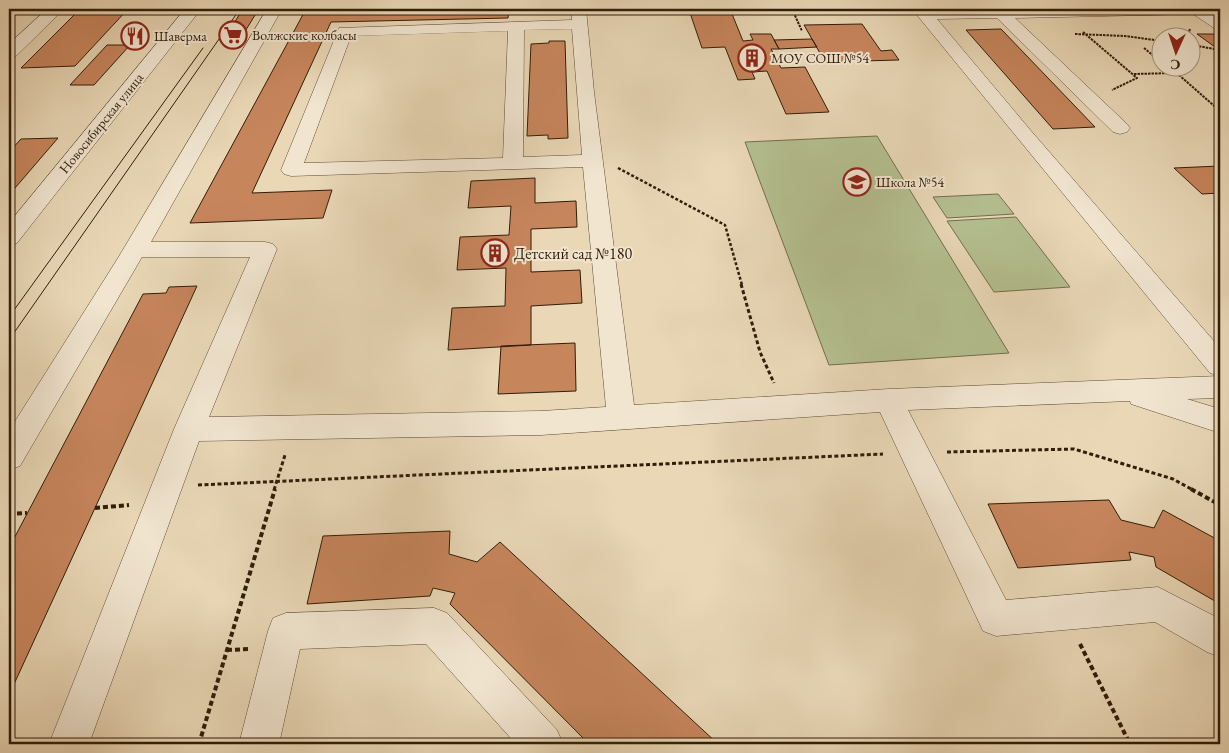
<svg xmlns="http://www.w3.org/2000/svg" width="1229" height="753" viewBox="0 0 1229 753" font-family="'EB Garamond',serif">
	<rect width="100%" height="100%" fill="#e9d7b6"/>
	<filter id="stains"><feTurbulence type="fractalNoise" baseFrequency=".004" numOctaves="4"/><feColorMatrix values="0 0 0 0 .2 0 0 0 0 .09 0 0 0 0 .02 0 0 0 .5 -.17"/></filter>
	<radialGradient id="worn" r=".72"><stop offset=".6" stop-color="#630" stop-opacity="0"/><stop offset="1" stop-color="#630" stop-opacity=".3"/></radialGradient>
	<path fill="#b4bf90" stroke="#726e4c" d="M877 136 1009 353 829 365 745 142Z
		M998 194 1014 214 947 218 933 197Z
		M1016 217 1070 287 994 292 947 221Z"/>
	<path fill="#c7855c" stroke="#311d08" d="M80 9H128L75 66 21 68Z
		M306 9H504V11H509L508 18 331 22 252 193 332 190 323 218 190 223Z
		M730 9 743 41 753 40 750 34H771L779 49H771L781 68 805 67 829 112 786 114 767 71 752 72 755 79 738 80 725 47 702 48 689 10Z
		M241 12H257L239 41 222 42Z
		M862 24 881 51 892 50 899 60 825 62 804 25Z
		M1001 29 1095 127 1053 129 966 30Z
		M1197 34H1213L1220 39V47H1215Z
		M812 39 817 47 779 49 774 40Z
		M549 41H565L568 138 548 139V135L527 136 531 44 549 43Z
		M107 45H130L94 85H70Z
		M58 138 9 195V152L21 139Z
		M1220 166V193L1202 194 1174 168Z
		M535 178V203L576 201 577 227 531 229V272L580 270 582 303 531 306V345L448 350 452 308 505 306 506 268 457 270 460 237 509 235 511 206 468 208 471 181Z
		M197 286 95 508 9 695V548L143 294 166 293 169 287Z
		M575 343 576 391 498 394 501 346Z
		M1109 500 1121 520 1154 528 1163 510 1220 541V604L1156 567 1154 557 1129 552 1131 560 1018 568 988 504Z
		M450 531 449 554 477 562 500 542 718 744H589L450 604 455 593 433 588 430 596 307 604 323 536Z"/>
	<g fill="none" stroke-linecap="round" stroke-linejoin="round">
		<g stroke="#5f4c34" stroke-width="1">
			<path id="minor" d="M47 9H64L15 57 9 58V44Z
				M185 9H201L17 243 9 245V223Z
				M267 9H282L151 242H265L273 244 277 249 209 417 541 411 606 407 583 167 291 176 284 174 281 170 339 28 572 20 571 9H586L594 92 634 405 889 389 1220 376 1210 373 912 9H1206L1220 18V30L1214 28 1193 14 1015 18 1127 124 1130 128 1127 132 1120 134 1113 132 997 18 937 19 1032 132 1220 348V398L1187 399 1220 409V433L1131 404 1130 401 908 410 1006 600 1158 587 1220 619V657L1207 652 1155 622 996 636 983 631 880 412 541 435 199 441 89 744H49L174 429 250 257H142L20 466 9 470V431L118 258ZM572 29 582 155 523 157 524 30ZM508 31 503 158 304 163 351 36Z
				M434 608 447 613 557 730 563 744H516L426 644 300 649 279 744H239L268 631 273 618 286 613Z"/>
		</g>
		<path stroke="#311d08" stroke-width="2" stroke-dasharray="2.5 1" stroke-linecap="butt" d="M792 9 802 31
			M1083 32 1137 78 1112 90
			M1075 34 1125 36 1162 41
			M1187 38 1190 29
			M1192 45 1220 50
			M1144 48 1162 63
			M1171 68 1220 111
			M1134 74 1175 73"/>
		<path stroke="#311d08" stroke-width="2.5" stroke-dasharray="3 2" stroke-linecap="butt" d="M618 168 725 225 742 285"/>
		<path stroke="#311d08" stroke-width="3" stroke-dasharray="4 2.5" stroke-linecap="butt" d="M741 284 760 352 774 383
			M947 452 1074 449 1173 479 1193 490
			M198 485 883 454
			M274 490 285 455"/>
		<path stroke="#311d08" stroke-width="4" stroke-dasharray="5 3" stroke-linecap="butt" d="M1191 489 1220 505
			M95 508 129 505
			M9 514 27 513
			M1080 644 1130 744
			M227 650 249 649
			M199 744 275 489"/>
		<use href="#minor" fill="#f1e5d0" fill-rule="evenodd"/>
		<path stroke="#311d08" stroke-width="1" d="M9 317 203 48
			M9 340 240 9"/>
	</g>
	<defs>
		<g id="supermarket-ring" transform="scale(1.4375)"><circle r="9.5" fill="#f1e5d0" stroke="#8f2418" stroke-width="1.5"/><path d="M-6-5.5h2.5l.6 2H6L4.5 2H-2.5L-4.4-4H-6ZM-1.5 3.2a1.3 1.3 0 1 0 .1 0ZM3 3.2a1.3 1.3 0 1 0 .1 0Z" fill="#8f2418"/></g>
		<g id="restaurant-ring" transform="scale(1.4375)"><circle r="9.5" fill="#f1e5d0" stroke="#8f2418" stroke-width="1.5"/><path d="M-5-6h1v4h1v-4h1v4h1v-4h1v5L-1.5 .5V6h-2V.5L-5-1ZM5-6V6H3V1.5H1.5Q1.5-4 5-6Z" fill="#8f2418"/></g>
		<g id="building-ring" transform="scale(1.4375)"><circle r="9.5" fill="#f1e5d0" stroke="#8f2418" stroke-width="1.5"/><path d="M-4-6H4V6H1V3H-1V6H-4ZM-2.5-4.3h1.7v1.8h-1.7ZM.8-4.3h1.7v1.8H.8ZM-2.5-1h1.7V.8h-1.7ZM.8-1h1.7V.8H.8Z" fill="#8f2418"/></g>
		<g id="school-ring" transform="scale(1.4375)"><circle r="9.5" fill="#f1e5d0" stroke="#8f2418" stroke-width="1.5"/><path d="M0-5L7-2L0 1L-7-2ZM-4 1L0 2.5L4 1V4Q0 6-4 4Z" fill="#8f2418"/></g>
	</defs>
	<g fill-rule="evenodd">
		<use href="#supermarket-ring" x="233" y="35"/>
		<use href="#restaurant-ring" x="135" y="36"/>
		<use href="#building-ring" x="752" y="58"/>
		<use href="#school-ring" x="857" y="182"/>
		<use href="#building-ring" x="495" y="253"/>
	</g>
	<g text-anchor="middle" stroke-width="4" stroke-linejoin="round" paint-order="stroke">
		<g font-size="14" fill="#311d08" stroke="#f1e5d0" text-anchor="start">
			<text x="252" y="40">Волжские колбасы</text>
			<text x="154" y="41">Шаверма</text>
			<text x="771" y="63">МОУ СОШ №54</text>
			<text x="876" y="187">Школа №54</text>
		</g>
		<g font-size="14" fill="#311d08" stroke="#f1e5d0">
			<text transform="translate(101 123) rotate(-51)" y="5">Новосибирская улица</text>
		</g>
		<g font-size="16" fill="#311d08" stroke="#f1e5d0" text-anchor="start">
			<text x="514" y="259">Детский сад №180</text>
		</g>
	</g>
	<rect width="1229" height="753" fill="none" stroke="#e9d7b6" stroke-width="30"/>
	<rect x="10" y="10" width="1209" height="733" fill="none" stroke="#311d08" stroke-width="2.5"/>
	<rect x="15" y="15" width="1199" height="723" fill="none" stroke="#311d08"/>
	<g transform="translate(1176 52) rotate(183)"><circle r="24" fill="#f1e5d0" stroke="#a49580"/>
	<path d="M0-4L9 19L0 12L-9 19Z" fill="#8f2418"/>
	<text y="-8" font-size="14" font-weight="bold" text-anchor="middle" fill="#311d08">С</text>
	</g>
	<rect width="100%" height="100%" filter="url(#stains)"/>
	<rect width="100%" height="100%" fill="url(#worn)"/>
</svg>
